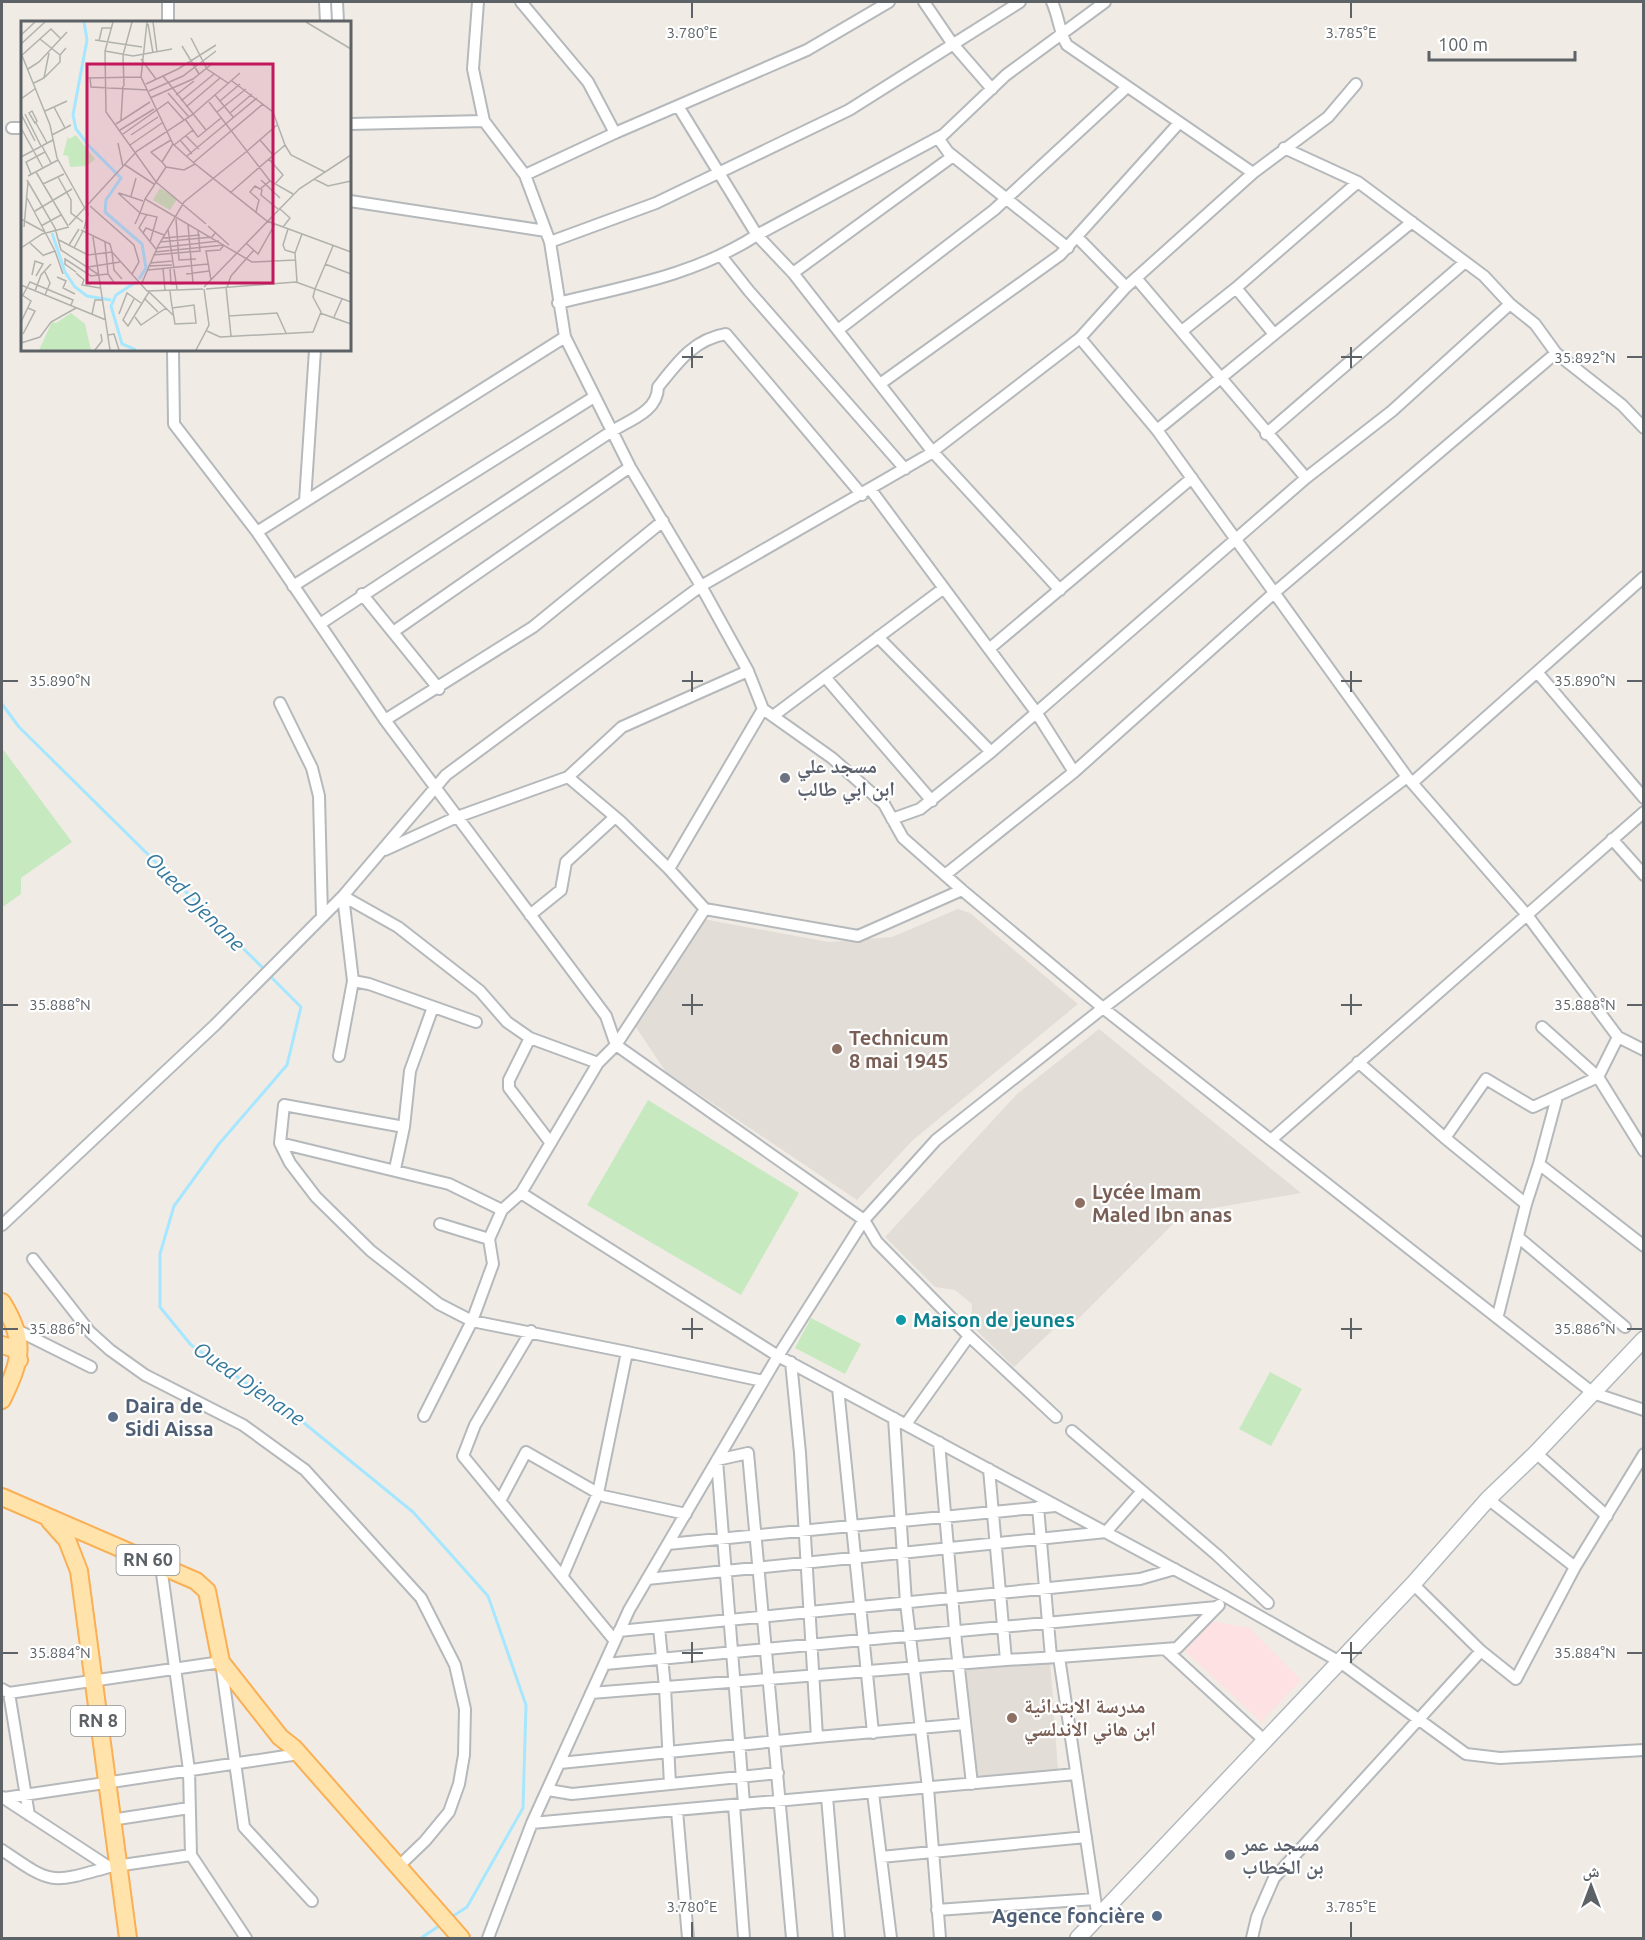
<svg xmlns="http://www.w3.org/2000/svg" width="1645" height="1940" viewBox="0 0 1645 1940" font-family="Ubuntu,'Noto Naskh Arabic',sans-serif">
	<rect width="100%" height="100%" fill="#f0ece5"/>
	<path fill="#e2ddd6" d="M958 909 970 913 1078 1004 913 1140 857 1200 666 1072 635 1026 703 919 829 942 892 937Z
		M1099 1029 1301 1193 1184 1213 1069 1328 1060 1323 1014 1367 971 1325 972 1304 955 1290 935 1287 885 1237 1017 1094Z
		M1050 1660 1058 1770 975 1777 964 1666Z"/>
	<path fill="#fde1e3" d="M1212 1621 1250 1628 1301 1680 1261 1722 1185 1651Z"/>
	<path fill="#c7e9c0" d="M2 748 72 842 21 878V894L4 906H2Z
		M648 1100 799 1193 741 1295 587 1205Z
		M811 1318 861 1344 845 1374 795 1348Z
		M1270 1372 1302 1389 1271 1446 1239 1429Z"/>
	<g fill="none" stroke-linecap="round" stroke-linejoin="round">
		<path stroke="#a6e7ff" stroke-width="3" d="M2 704 19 727 265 970
			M269 975 301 1007 287 1065 219 1144 174 1206 160 1254V1307L191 1345 304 1423 413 1512 488 1596 526 1705 523 1808 467 1907 450 1918
			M421 1938 442 1924"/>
		<g stroke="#b5b9bc" stroke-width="14">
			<path id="minor" d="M325 2 326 22
				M337 2 338 22
				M478 2 473 69 484 121 525 175 550 242 565 337 630 467 701 586 748 671 763 709 832 758 884 804 903 838 962 890
				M521 2 588 82 615 133
				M924 2 952 43 992 89
				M1052 2C1059 17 1059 32 1067 45L1253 173
				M168 22V2
				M678 106 757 235 793 273 932 451 1060 590
				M350 124 484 121
				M12 128H22
				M938 138 948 152 1068 248
				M1284 148 1358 182 1484 276 1510 304 1535 324 1556 353 1622 405 1644 428
				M525 175 615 133 807 50 889 2
				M350 201 546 231
				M1078 238 1126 287
				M550 242 656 203 849 110 1020 2
				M722 257 749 291 905 469
				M793 273 953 156
				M1136 278 1306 478
				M1236 288 1274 334
				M558 303C628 286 695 275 757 235L943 135 1006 75 1105 2
				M838 330 994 210 1127 87
				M1182 331 1236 288 1358 182
				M1080 338 1157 430 1407 777 1527 915 1618 1037 1644 1050
				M173 350 174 424 257 532 385 720 606 1016 616 1045 864 1220 877 1242 969 1336 1056 1417
				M880 384 1060 255 1179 123
				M1157 430 1412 222
				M1266 434 1464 263
				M871 490 989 649 1192 478
				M305 501 315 350
				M257 532 565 337
				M293 586 594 397
				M362 594 439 689
				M320 624 612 431C630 420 658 411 658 387 677 363 694 339 726 334L862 495
				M393 632 630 467
				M878 637 991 752
				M989 649 1036 712 1074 772
				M1537 672 1644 798
				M825 677 932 801
				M280 703 312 768 319 796 322 917
				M763 709 669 869 705 909 858 936 962 890 1103 1008 1593 1393 1644 1410
				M773 716 944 588
				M385 720 533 627 663 521
				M1412 783 1644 577
				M892 819 920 809 991 752 1306 478 1392 411 1510 304
				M1612 839 1644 875
				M385 850 457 817 568 777
				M669 869 620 821 568 777 622 727 748 671
				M945 875 1074 772 1274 593 1556 353
				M343 896 398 927 480 991 507 1022 530 1038 598 1063
				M705 909 616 1045 598 1063 521 1193 778 1356 1226 1597 1340 1662 1466 1754 1500 1758 1644 1750
				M530 915 561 890 566 862 615 817
				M353 981 369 984 476 1022
				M1542 1027 1598 1077 1644 1151
				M530 1038 509 1080V1088L550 1142
				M339 1056 353 981 343 896
				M1358 1062 1445 1138
				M1557 1097 1539 1164 1644 1246
				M404 1127 284 1105 280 1143 290 1163 316 1197 371 1251 439 1304 472 1321 493 1264 489 1239 502 1210 521 1193
				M1272 1139 1644 812
				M280 1143 449 1184 502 1210
				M395 1169 404 1127 410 1071 433 1007
				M1526 1204 1539 1164
				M440 1224 489 1239
				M2 1225 215 1025 343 896 446 775 701 586 928 455 1080 338 1126 287 1253 173 1328 117 1356 84
				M1518 1237 1625 1327
				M33 1259 90 1332 110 1350 145 1375 243 1425 305 1470 421 1598 455 1665 465 1709 464 1755 459 1784 449 1812 425 1841 399 1866
				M1498 1315 1526 1204 1445 1138 1486 1079 1533 1107 1598 1077 1618 1037
				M15 1329 91 1367
				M531 1331 475 1425 463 1456 615 1641
				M627 1352 763 1381
				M791 1362 800 1453 817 1737 965 1724
				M838 1388 873 1733
				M424 1416 472 1321 627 1352 598 1493 563 1575
				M894 1418 906 1603 928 1788 940 1938
				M906 1424 969 1336
				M1072 1431 1217 1555 1268 1603
				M939 1442 956 1642 972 1784
				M1536 1453 1607 1516
				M1488 1499 1575 1567
				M500 1501 526 1452 603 1496 686 1514
				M1038 1507 1051 1657
				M668 1544 1055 1506
				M161 1566 189 1770 191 1855 246 1938
				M647 1579 1106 1532 1142 1491
				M1413 1584 1481 1651 1516 1679 1575 1567 1644 1454
				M659 1628 665 1687 670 1784
				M619 1631 1140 1579 1175 1569
				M1165 1649 1265 1741
				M1006 1660 1058 1657
				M605 1664 1217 1607
				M2 1689 9 1693 221 1662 244 1827 312 1901
				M9 1693 29 1815
				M591 1693 1006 1660 989 1469
				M560 1763 817 1737
				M548 1790 572 1794 778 1773
				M873 1793 891 1938
				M2 1797 109 1867 191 1855
				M827 1797 839 1938
				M4 1798 299 1754
				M744 1804 717 1460 748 1453 792 1938
				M734 1805 744 1938
				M677 1811 688 1938
				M111 1820 189 1808
				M532 1823 1076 1774
				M2 1850C52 1884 49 1884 109 1867
				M881 1857 1086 1837
				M937 1910 1095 1899
				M1098 1919 1059 1657 1177 1648 1219 1605
				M488 1938 532 1823 629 1610 778 1356 864 1220 936 1140 1103 1008 1407 777
				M1252 1938 1257 1917 1274 1878 1481 1651"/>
		</g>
		<g stroke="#b3b9bd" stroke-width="18">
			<path id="secondary" d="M1078 1938 1413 1584 1488 1499 1536 1453 1644 1339"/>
		</g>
		<g stroke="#faaf54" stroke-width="20">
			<path id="primary" d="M2 1302C27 1342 21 1360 2 1400
				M2 1345 15 1349 19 1360
				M2 1497 196 1581 207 1591 221 1662 280 1737 294 1748 461 1938
				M50 1521 67 1540 79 1571 128 1938"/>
		</g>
		<use href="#minor" stroke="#fff" stroke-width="10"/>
		<use href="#secondary" stroke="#fff" stroke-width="15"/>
		<use href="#primary" stroke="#ffe3ab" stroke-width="16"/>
	</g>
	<path fill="none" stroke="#5c6266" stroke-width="2" d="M692 3V18M1351 3V18M692 347V368M1351 347V368M682 357H703M1341 357H1362M1627 357H1642M692 671V692M1351 671V692M3 681H18M682 681H703M1341 681H1362M1627 681H1642M692 994V1015M1351 994V1015M3 1005H18M682 1005H703M1341 1005H1362M1627 1005H1642M692 1318V1339M1351 1318V1339M3 1329H18M682 1329H703M1341 1329H1362M1627 1329H1642M692 1642V1663M1351 1642V1663M3 1653H18M682 1653H703M1341 1653H1362M1627 1653H1642M692 1922V1937M1351 1922V1937"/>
	<g fill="#6b7280" stroke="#fff" stroke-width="2">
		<circle cx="785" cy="778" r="6"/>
		<circle cx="1230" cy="1855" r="6"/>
	</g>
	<g fill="#8d6e63" stroke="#fff" stroke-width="2">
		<circle cx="837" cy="1049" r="6"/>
		<circle cx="1080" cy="1203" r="6"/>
		<circle cx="1012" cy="1718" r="6"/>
	</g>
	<circle fill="#0f9aa8" stroke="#fff" stroke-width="2" cx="901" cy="1320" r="6"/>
	<g fill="#5c6f8a" stroke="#fff" stroke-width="2">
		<circle cx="113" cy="1417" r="6"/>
		<circle cx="1157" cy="1916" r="6"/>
	</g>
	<g text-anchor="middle" stroke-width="4.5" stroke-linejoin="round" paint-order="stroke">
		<g fill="#fff" stroke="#8d9194" stroke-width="1.5">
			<rect x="116.5" y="1545" width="63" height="30" rx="4.5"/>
			<rect x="71" y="1706" width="54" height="30" rx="4.5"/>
		</g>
		<g font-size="18" font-weight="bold" fill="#5c6266">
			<text x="148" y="1566">RN 60</text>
			<text x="98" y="1727">RN 8</text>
		</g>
		<g font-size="20" font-weight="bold" fill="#5b616d" stroke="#fff" text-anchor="start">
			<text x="797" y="773">مسجد علي<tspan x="797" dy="23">ابن ابي طالب</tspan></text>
			<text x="1242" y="1851">مسجد عمر<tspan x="1242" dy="23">بن الخطاب</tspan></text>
		</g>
		<g font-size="20" font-weight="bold" fill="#785e54" stroke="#fff" text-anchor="start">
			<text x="849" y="1045">Technicum<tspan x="849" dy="23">8 mai 1945</tspan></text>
			<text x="1092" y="1199">Lycée Imam<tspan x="1092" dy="23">Maled Ibn anas</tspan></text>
			<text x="1024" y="1713">مدرسة الابتدائية<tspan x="1024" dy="23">ابن هاني الاندلسي</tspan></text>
		</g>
		<g font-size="20" font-weight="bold" fill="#0d838f" stroke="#fff" text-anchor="start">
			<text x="913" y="1327">Maison de jeunes</text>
		</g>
		<g font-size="20" font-weight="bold" fill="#4e5e75" stroke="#fff" text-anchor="start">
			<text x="125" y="1413">Daira de<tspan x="125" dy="23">Sidi Aissa</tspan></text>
			<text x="1145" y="1923" text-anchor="end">Agence foncière</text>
		</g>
		<g font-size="21" font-style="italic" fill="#34789c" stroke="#fff">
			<text transform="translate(195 902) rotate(45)" y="7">Oued Djenane</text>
			<text transform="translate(249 1384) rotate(35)" y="7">Oued Djenane</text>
		</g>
	</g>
	<g transform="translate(21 21)">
		<rect width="330" height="330" fill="#f0ece5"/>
		<path d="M55 114 74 138 66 145 49 146 47 135 42 134 47 115 48 118ZM139 167 156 178 149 189 132 179ZM50 292 64 303 70 329H18L31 301 35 302Z" fill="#c7e9c0"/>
		<path fill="none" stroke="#a6e7ff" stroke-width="3" d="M63 1 66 19 52 94 55 108 68 125 100 157 85 179 84 191 121 223 125 247 118 258M31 212 44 251 54 266 66 275 90 279M115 261 95 274 90 285 101 323 115 329"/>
		<path fill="none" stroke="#b1b1ae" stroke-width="1.5" d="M92 1 84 30 85 91 135 161 185 203M126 1 120 56 152 123 174 143M132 1 136 31M285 1 330 28M127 3 132 32M0 14 14 1M170 17 186 48 207 62M19 18 39 34 45 27M74 19 121 26M78 20 81 7H90M0 23 24 1M161 25 178 53M84 30 112 35 151 28M0 32 29 104 36 137 67 193 63 208M0 35 30 8 40 18M120 38 135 58M7 48 18 41 46 11M142 55 185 109M23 57 39 41V34M67 57 120 56M69 57 70 66 127 69M13 62 23 57 28 32M125 63 157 48 195 24M103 65 102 34 111 1M128 70 162 55 195 30M147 72 168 96M155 74 173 60M194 74 213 97M129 77 172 58 192 42M0 78 15 67M160 80 193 53M199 80 219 63M188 81 249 160 272 173M33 86 44 107M165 86 199 57M11 90 16 100 14 102 8 92ZM24 90 46 80M196 91 225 68M209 92 231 73M0 93 14 120M4 93 20 125M164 98 177 116 200 97M100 99 102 65M15 102 26 122M95 103 129 81M0 107 22 147M99 109 133 88M102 113 147 81 163 99M31 114 50 104M110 114 137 96M165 115 178 128M159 119 171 133M239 119 252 134M97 122 102 146M152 123 141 141 145 146 163 149 174 143 246 200 330 231M109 124 141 102M153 124 172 109M264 124 270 134 304 151M21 125 30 142M225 131 256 104M166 135 236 77M0 136 32 119M248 138 262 154 254 163M141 141 130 131 150 119M172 142 242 83M104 144 133 163M145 146 124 178 231 241 274 239M15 151 47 205M10 153 5 141 24 131M7 155 37 139M37 156 50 179V192L62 201M293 158 307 165 330 160M6 159 34 207 40 229 78 254 87 253M240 159 259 177M22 163 43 153M241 168 240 174 257 188M97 172 119 192 124 178M98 172 122 180M209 172 264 124 252 91 211 60M5 175 34 230M110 175 115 157M69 185 113 224 118 241 111 253M258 187 269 197 262 206M14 190 51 168M235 191 238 179 229 171 234 165 239 168 249 160M126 193 118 207 135 228M0 198 24 211M155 198 158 239 175 238M114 203 119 192 136 196 129 221M48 204 116 130 171 94 219 52M20 205 40 194M187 205 208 224M3 206 7 161M147 208 156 268M267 208 262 224 264 229 274 232M60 209 89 223 91 231 126 270 182 268M122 212 125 207 143 214M72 216 89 329M142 217 179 214M38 219 67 234 91 231 93 249 101 258M84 221 87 253 94 263M139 221 191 216 195 211M9 222 23 235M225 222 237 233 254 203M48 224 58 208M0 227 21 213 48 206M53 227 62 210M136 227 198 220M134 231 203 224M23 234 34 230 42 253M132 234 179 230 177 209M44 237V243L55 251M44 238 70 255 77 254M129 242 151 240M304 243 330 253M127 245 151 244M67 246 99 241M149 247 150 263 172 262 167 203M142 248 144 269M127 249 187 243M24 251 29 262 24 274M55 252 63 259 61 264 79 267M165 253 188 250M11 254 14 240 22 243 15 255M36 256 45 260 42 267 54 273M190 259 185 230 199 229 203 224M276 261 274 232 281 213M0 264 85 299M120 264 137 225 163 181 225 131M183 266 278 168 330 134M205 266 208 295 256 292 265 312M206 266 210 255 233 229M185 268 275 261 330 281M14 270 20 254 30 243M149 270 150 279 154 303 175 302 173 284 151 287M2 274 9 261 52 279 50 284M123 277 137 291M113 278 102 299 107 305 128 271 153 295M299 292 330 303M71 293 74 279H82M98 293 106 272 120 282M208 295 210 315M114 296 120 304 145 287M313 296 321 278M0 301 10 280 1 274M186 310 199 316 292 311 300 291 292 276 294 268 312 225M2 313 14 290 7 287M87 314 93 313 98 329M0 322 19 316 30 301 55 287M74 329 81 320 80 313M175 329 188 304 183 268"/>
		<path fill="#c2185b" fill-opacity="0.15" stroke="#c2185b" stroke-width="3" d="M66 43H252V262H66Z"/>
		<rect width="330" height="330" fill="none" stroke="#5c6266" stroke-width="3"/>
	</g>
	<g font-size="15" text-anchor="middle" fill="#5c6266" stroke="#fff" stroke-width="4.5" stroke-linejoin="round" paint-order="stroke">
		<text x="692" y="38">3.780°E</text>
		<text x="1351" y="38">3.785°E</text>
		<text x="1585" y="363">35.892°N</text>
		<text x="60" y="686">35.890°N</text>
		<text x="1585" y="686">35.890°N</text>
		<text x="60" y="1010">35.888°N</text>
		<text x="1585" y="1010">35.888°N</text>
		<text x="60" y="1334">35.886°N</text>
		<text x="1585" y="1334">35.886°N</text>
		<text x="60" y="1658">35.884°N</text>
		<text x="1585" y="1658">35.884°N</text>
		<text x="692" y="1912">3.780°E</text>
		<text x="1351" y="1912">3.785°E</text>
	</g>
	<rect width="1645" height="1940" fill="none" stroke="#5c6266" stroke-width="6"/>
	<g transform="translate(1591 1886)" stroke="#ffffff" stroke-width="4.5" paint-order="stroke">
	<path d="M0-4.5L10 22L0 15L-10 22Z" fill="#5c6266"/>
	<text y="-9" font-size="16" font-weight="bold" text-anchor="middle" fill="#5c6266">ش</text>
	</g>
	<path d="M1429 51v9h146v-9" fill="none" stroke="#5c6266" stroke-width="3"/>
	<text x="1438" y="51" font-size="18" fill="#5c6266" stroke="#ffffff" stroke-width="4.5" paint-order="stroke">100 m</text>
</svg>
